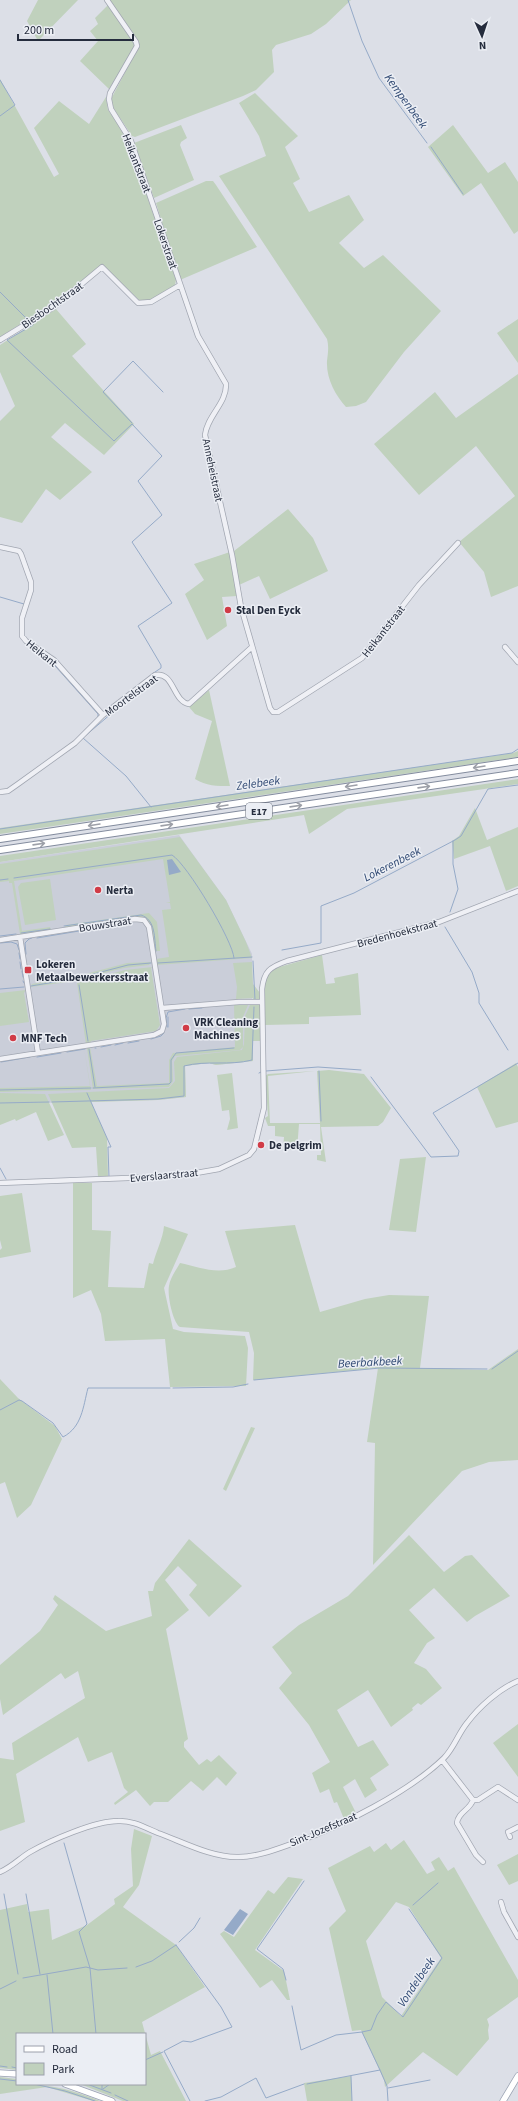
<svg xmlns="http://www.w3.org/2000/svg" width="518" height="2101" viewBox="0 0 518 2101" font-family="'Source Sans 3',sans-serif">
	<rect width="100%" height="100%" fill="#dcdfe7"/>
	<path fill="#caced9" d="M179 835 226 900 252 954 253 1061 216 1065 209 1063 185 1066 186 1097 158 1100 0 1104V862Z"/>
	<path fill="#c0d1bd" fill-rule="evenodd" d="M38 0H78L38 41 27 21Z
		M109 0H351L326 24 311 34 276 45 272 50 274 72 256 90 243 96 135 137 132 136 114 109 111 99 139 46Z
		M108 5 133 41 135 47 109 89 80 61 98 41 90 31 98 24 95 18Z
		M0 79 54 177 59 174 34 128 59 101 89 124 106 97 108 110 126 135 176 280 175 285 148 301H140L105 267 99 268 49 306 0 337Z
		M255 93 298 136 285 147 300 179 293 183 309 212 349 195 364 220 339 243 364 268 383 255 441 311 404 352 366 402 356 406 346 407C335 395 326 378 327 361 328 353 329 347 327 339L219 176 266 156 259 136 239 103Z
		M181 125 187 138 181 142 180 145 194 180 154 198 134 143Z
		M453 125 488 173 505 162 518 182V231L514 234 481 183 463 196 428 147Z
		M206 181H213L216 185 257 247 180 280 156 203Z
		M56 309 86 344 72 356 134 424 104 455 65 423 51 437 92 472 60 500 46 489 22 523 0 517V421L15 406 0 372V345Z
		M518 319V363L497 333Z
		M518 374V586L491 597 484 572 459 542 515 496 476 446 419 495 374 444 435 392 456 418Z
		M288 509 313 538 328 571 270 599 259 576 239 585 234 551Z
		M230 552 237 596 222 597 227 626 207 640 185 594 204 580 194 564Z
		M209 690 230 786C217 786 206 786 195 779L212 721 195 714 189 707Z
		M518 751V757L0 834V828L513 753Z
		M518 779V784L347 809 309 834 304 815 0 862V856Z
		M475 808 487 840 518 827V886L506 891 490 846 454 859 452 841 459 836Z
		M180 837 226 900 246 942 252 958 157 965 156 959 169 957 162 910 171 909 170 903H166L170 902 163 859 14 881 22 931 50 927 51 930 20 934 12 883H9V881L0 882V864Z
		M50 879 56 920 25 925 18 887 21 883Z
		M149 913 157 922 160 951H155C153 939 154 922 141 917L64 928 66 925Z
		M322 955 326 984 335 983 334 978 358 973 361 1015 309 1017V1024L265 1025V979L272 969Z
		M151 962 149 965 124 968 67 982 31 987 32 984 78 976 127 963Z
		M252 962 253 984 260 993V1041H253V1061L216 1065 209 1063 185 1066 186 1097 158 1100 91 1102 107 1138 108 1177H98L96 1147 72 1148 48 1094 169 1088 175 1081 174 1062 177 1057 242 1050 244 1044 245 1016 250 1005 253 1004V998L236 999 237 987 233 963Z
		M153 967 151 968 160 1025 156 1031 91 1041V1043L86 1044 77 983 125 970Z
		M26 990 24 993 29 1022 0 1026V993Z
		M234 1005H248L243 1017V1047L240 1050 175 1056 172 1061 173 1081 169 1087 93 1089 87 1048 90 1047 97 1086 169 1083V1060L173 1053 235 1047Z
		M84 1048 91 1090 0 1092V1088L90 1086Z
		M516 1063 518 1067V1122L496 1128 477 1087Z
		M329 1070 364 1074 391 1108 383 1122 378 1126 321 1127 326 1162 317 1160V1155H321L320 1124H299L297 1150H283L284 1137 275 1136V1126H268L265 1118 268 1116 265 1076 268 1074 315 1071 268 1076 270 1123H320L317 1071Z
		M232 1073 238 1128 227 1130 230 1119 229 1110 222 1111 217 1075Z
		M0 1093 45 1094 64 1135 48 1141 36 1112 16 1121 15 1119 0 1125Z
		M426 1157 416 1232 389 1230 400 1159Z
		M73 1183H92V1230L111 1231 108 1287 144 1288 149 1263 153 1264C156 1251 163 1239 164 1226L188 1234 164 1288 173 1329 184 1332 245 1336 248 1348 246 1386 170 1387 165 1339 105 1341 101 1314 91 1290 73 1298Z
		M22 1193 31 1252 0 1258V1250L2 1248 0 1240V1196Z
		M295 1225 320 1312 365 1299 389 1295 429 1296 420 1368 488 1370 518 1349V1460L489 1462 462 1471 373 1565 375 1443 367 1442 378 1368 253 1380 254 1353 249 1332 180 1327C173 1323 167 1295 169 1286 170 1278 176 1270 180 1263 198 1267 218 1275 236 1267L225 1231Z
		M0 1379 18 1398 55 1426 62 1439 31 1505 17 1518 5 1482 0 1484Z
		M251 1427 255 1428 226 1491 223 1489Z
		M409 1535 444 1572 465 1556 472 1555 510 1596 475 1616 467 1622 434 1588 409 1610 435 1638 427 1643 414 1663 426 1669 442 1688 421 1705 418 1703 412 1708 413 1710 391 1727 368 1690 337 1710 358 1747 373 1740 389 1765 370 1778 377 1790 365 1798 355 1779 343 1787 356 1813 344 1819 337 1802 334 1803 329 1789 320 1793 312 1773 330 1762 309 1725 279 1688 292 1673 272 1647 299 1625 348 1596Z
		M189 1539 242 1586 209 1617 189 1595 197 1585 178 1566 165 1580 189 1610 166 1629 188 1739 184 1742V1747L199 1765 207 1759 211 1762 219 1755 237 1773 226 1786 217 1777 203 1791 191 1781 168 1802H154L150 1806 136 1790 115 1805 114 1803 128 1792 124 1788 112 1752 88 1762 78 1737 16 1774 25 1822 0 1831V1758L14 1760 12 1743 85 1698 78 1671 65 1679 61 1673 3 1715 0 1699V1665L40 1631 58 1605 53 1599 55 1595 106 1631 152 1616 148 1591H153L155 1583Z
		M518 1724V1777L493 1743Z
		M134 1829 152 1836 139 1885 123 1907 176 1945 205 1987 142 2022 151 2055 160 2051 186 2101H123L80 2084H145V2034H17V2070L0 2068V1910L27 1904 28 1912 49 1909 52 1940 87 1925 115 1904 114 1899 133 1886 131 1849Z
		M404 1840 427 1874 435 1870 431 1862 439 1857 448 1871 454 1867 518 1980V1997L487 2019 489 2025 488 2030 489 2039 457 2076 423 2052 385 2087 384 2080 361 2030 352 2031 329 1928 346 1911 328 1868 370 1846 374 1852 386 1843 391 1850ZM396 1902 409 1907 441 1958 401 2016 382 1997 366 1941Z
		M518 1854V1881L509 1885 497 1865Z
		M288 1877 303 1879 255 1950 284 1971 290 2000H287L272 1980 260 1988 220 1934 224 1931 234 1937 268 1890 274 1894Z
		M351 2076 352 2101H307L304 2083Z
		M0 2077 17 2079V2084C49 2084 70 2089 100 2101H93L47 2087 0 2094Z"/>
	<path fill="#95aac8" d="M172 859 181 872 169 875 167 860Z
		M240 1909 248 1914 233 1935 224 1930Z"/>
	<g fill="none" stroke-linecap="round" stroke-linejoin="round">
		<path stroke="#95aac8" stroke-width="1" d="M348 0 362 41 379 78 427 143
			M0 80 15 105 0 116
			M431 147 463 194
			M0 292 27 319
			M33 325 7 340 114 441 132 424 162 456 138 481 162 515 132 542 172 603 138 626 161 665V668L152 674
			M132 423 103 392 133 361 163 392
			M0 597 24 604
			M20 624V633
			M48 658 98 714V717
			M85 736 119 707 118 705
			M83 738 126 776 151 807
			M0 829 512 753 518 749
			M14 878 172 855C187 864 233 941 234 958
			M0 880 8 879
			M450 912 458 889 453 864V841
			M64 926 141 915C156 920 154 938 156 951
			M445 927 472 972 479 993V1003L508 1050
			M21 933 50 929
			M0 936 16 934
			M37 938 97 928
			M0 943 11 942 17 944 19 950
			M282 950 321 943V906L354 893 455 840 461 836 488 789 518 785
			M19 953 20 959
			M26 954 25 943 29 939 32 938
			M253 961 255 1000
			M20 962 21 969
			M158 963 252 957
			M22 971 23 977
			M23 981 24 983
			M79 985 88 1041
			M31 986 78 978 128 965 151 963
			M0 989 24 987
			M189 1009 202 1008
			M168 1017V1027
			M167 1027 166 1018 168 1012 185 1009
			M151 1039 161 1036 164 1033
			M128 1043 139 1041
			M115 1045 123 1043
			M101 1047 111 1045
			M95 1048H96
			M89 1049 95 1087
			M67 1052 85 1049
			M37 1057 61 1053
			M1 1062 30 1057
			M266 1071 318 1067 361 1070
			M319 1071 321 1121
			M259 1073 261 1072
			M371 1077 431 1157 458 1156 459 1151 433 1113 518 1063
			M93 1088 169 1084 171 1082V1060L176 1053 234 1048
			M0 1090 91 1088
			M87 1093 111 1147H108L109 1177
			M52 1102 158 1099 184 1096V1066C207 1060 229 1066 252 1060L254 1007
			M0 1103 49 1102
			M0 1168 6 1179
			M492 1369 518 1351
			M254 1380 380 1368 487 1369
			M173 1388 233 1387 248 1384
			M0 1410 19 1400 22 1401 53 1423 63 1437C82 1427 83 1407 88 1388H170
			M64 1843 87 1924 79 1932 90 1968 96 2034
			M4 1894 18 1974
			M26 1894 40 1974
			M413 1905 438 1883
			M179 1942 194 1928 200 1918
			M176 1945 221 2007 232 2027 191 2042 183 2041 164 2051 190 2101
			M136 1967 152 1961 176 1945
			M47 1975 53 2034
			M23 1978 86 1967 98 1970 127 1968
			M286 1980 283 1969 257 1949 304 1881
			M0 1989 16 1981
			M292 2006 301 2050 336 2035 362 2032
			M145 2060 163 2052
			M0 2066 7 2067
			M12 2067 17 2068
			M380 2070 387 2086 388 2101
			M351 2076 352 2101
			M0 2079 17 2081
			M34 2084 65 2091 95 2101
			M87 2084 111 2093
			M102 2084V2089
			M307 2084 380 2070 362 2032 371 2030 377 2015 386 2002 403 2017 442 1958 409 1909
			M388 2088 430 2080
			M103 2089 110 2084
			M115 2095 128 2101
			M205 2101 221 2097 256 2078 266 2098 304 2084"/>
		<g stroke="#a1a6b1" stroke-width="6">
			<path id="minor" d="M107 0 136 42 137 46 110 93 109 99 111 109 131 141 198 336 226 384C227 403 207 416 205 435L232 555 241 607 270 708 273 712H278L362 658 419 585 458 543
				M0 340 54 307 102 267 138 303 151 302 180 285
				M0 547 19 551 21 554 31 582V590L22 618V636L26 641 54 660 103 715
				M505 647 518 662
				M0 792 8 791 18 784 75 743 103 715 155 675C174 671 173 702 189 704L252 647
				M20 937 38 1053
				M0 940 135 919 144 920 149 927 164 1024 162 1031 154 1035 0 1059
				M162 1008 239 1002H262
				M0 1183 179 1176 219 1169 249 1155 254 1149 264 1108 262 989C264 971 270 967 287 961L439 922 518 891
				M442 1760 473 1800H478L498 1787 518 1800
				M473 1800C470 1810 458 1812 457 1823L476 1855 483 1862
				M510 1837 508 1832 518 1827
				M0 1872C12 1867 20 1858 30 1852 51 1840 95 1821 118 1821 132 1820 146 1828 158 1833 183 1842 212 1858 239 1857 257 1857 277 1849 294 1843 340 1827 409 1792 444 1758 454 1748 458 1734 467 1723 479 1707 499 1689 518 1681
				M501 1902 504 1912 518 1937"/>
		</g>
		<g stroke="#9ba3b3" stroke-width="7">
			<path id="major" d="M0 2073 17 2074
				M65 2084 112 2101
				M503 2101 518 2076"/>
		</g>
		<g stroke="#838c9e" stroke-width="8">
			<path id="highway" d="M0 839 518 761
				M0 850 518 773"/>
		</g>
		<use href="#minor" stroke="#eff0f5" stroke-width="4.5"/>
		<use href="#major" stroke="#fff" stroke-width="5.5"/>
		<use href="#highway" stroke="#fff" stroke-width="6"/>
	</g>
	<defs><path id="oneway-shaft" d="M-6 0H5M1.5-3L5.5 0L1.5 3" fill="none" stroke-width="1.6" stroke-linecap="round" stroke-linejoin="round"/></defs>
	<g stroke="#9da0a8">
		<use href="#oneway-shaft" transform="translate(479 767) rotate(171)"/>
		<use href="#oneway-shaft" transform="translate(351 786) rotate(171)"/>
		<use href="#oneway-shaft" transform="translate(424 787) rotate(-8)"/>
		<use href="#oneway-shaft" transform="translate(222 806) rotate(171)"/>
		<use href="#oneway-shaft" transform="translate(296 806) rotate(-8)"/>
		<use href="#oneway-shaft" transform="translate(94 825) rotate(171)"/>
		<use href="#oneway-shaft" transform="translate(167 825) rotate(-8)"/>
		<use href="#oneway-shaft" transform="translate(39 844) rotate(-8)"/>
	</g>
	<g fill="#d13c47" stroke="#ebeef4" stroke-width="1.5">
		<circle cx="228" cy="610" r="4"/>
		<circle cx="98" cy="890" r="4"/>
		<rect x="24" y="966" width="8" height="8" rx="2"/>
		<circle cx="186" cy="1028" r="4"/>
		<circle cx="13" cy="1038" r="4"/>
		<circle cx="261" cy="1145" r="4"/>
	</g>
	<g text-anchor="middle" stroke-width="3" stroke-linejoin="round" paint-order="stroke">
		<rect fill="#ebeef4" stroke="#606674" stroke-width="1" x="246" y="803" width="26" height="16" rx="3"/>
		<g font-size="10" font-weight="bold" fill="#252c3d">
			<text x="259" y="815">E17</text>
		</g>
		<g font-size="11" fill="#252c3d" stroke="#ebeef4">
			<text transform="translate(137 163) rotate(69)" y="4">Heikantstraat</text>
			<text transform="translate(166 244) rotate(71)" y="4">Lokerstraat</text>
			<text transform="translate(52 305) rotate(-35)" y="4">Biesbochtstraat</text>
			<text transform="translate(213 470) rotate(78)" y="4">Anneheistraat</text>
			<text transform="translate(383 631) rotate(-52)" y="4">Heikantstraat</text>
			<text transform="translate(42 653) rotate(39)" y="4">Heikant</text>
			<text transform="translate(131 695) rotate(-36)" y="4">Moortelstraat</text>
			<text transform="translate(105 924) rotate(-9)" y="4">Bouwstraat</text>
			<text transform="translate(397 933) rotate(-15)" y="4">Bredenhoekstraat</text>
			<text transform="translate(164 1175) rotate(-5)" y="4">Everslaarstraat</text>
			<text transform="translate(323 1829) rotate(-23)" y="4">Sint-Jozefstraat</text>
		</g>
		<g font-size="11" font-weight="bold" fill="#252c3d" stroke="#ebeef4" text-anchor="start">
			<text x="236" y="614">Stal Den Eyck</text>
			<text x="106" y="894">Nerta</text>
			<text x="36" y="968">Lokeren<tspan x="36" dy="13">Metaalbewerkersstraat</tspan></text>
			<text x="194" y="1026">VRK Cleaning<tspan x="194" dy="13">Machines</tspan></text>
			<text x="21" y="1042">MNF Tech</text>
			<text x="269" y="1149">De pelgrim</text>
		</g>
		<g font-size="12" font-style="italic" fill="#2f4872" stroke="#ebeef4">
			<text transform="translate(406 101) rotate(54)" y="4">Kempenbeek</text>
			<text transform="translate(258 783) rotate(-8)" y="4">Zelebeek</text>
			<text transform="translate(392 864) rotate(-27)" y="4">Lokerenbeek</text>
			<text transform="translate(370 1362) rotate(-3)" y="4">Beerbakbeek</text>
			<text transform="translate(416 1982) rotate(-56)" y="4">Vondelbeek</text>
		</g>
	</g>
	<rect x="16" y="2033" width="130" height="52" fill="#ebeef4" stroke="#9ca0ab"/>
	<rect x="24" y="2046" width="20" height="6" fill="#ffffff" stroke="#9ca0ab"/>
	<text x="52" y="2053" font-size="12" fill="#252c3d">Road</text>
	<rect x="24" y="2063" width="20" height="12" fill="#c0d1bd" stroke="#9ca0ab"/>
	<text x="52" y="2073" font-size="12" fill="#252c3d">Park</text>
	<g transform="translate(482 36) rotate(177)" stroke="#ebeef4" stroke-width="3" paint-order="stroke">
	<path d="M0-3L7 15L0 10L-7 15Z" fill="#252c3d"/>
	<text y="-6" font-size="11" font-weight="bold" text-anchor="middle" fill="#252c3d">N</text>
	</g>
	<path d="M18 34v6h115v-6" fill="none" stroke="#252c3d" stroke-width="2"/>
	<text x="24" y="34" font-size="12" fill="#252c3d" stroke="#ebeef4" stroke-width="3" paint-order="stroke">200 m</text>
</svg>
